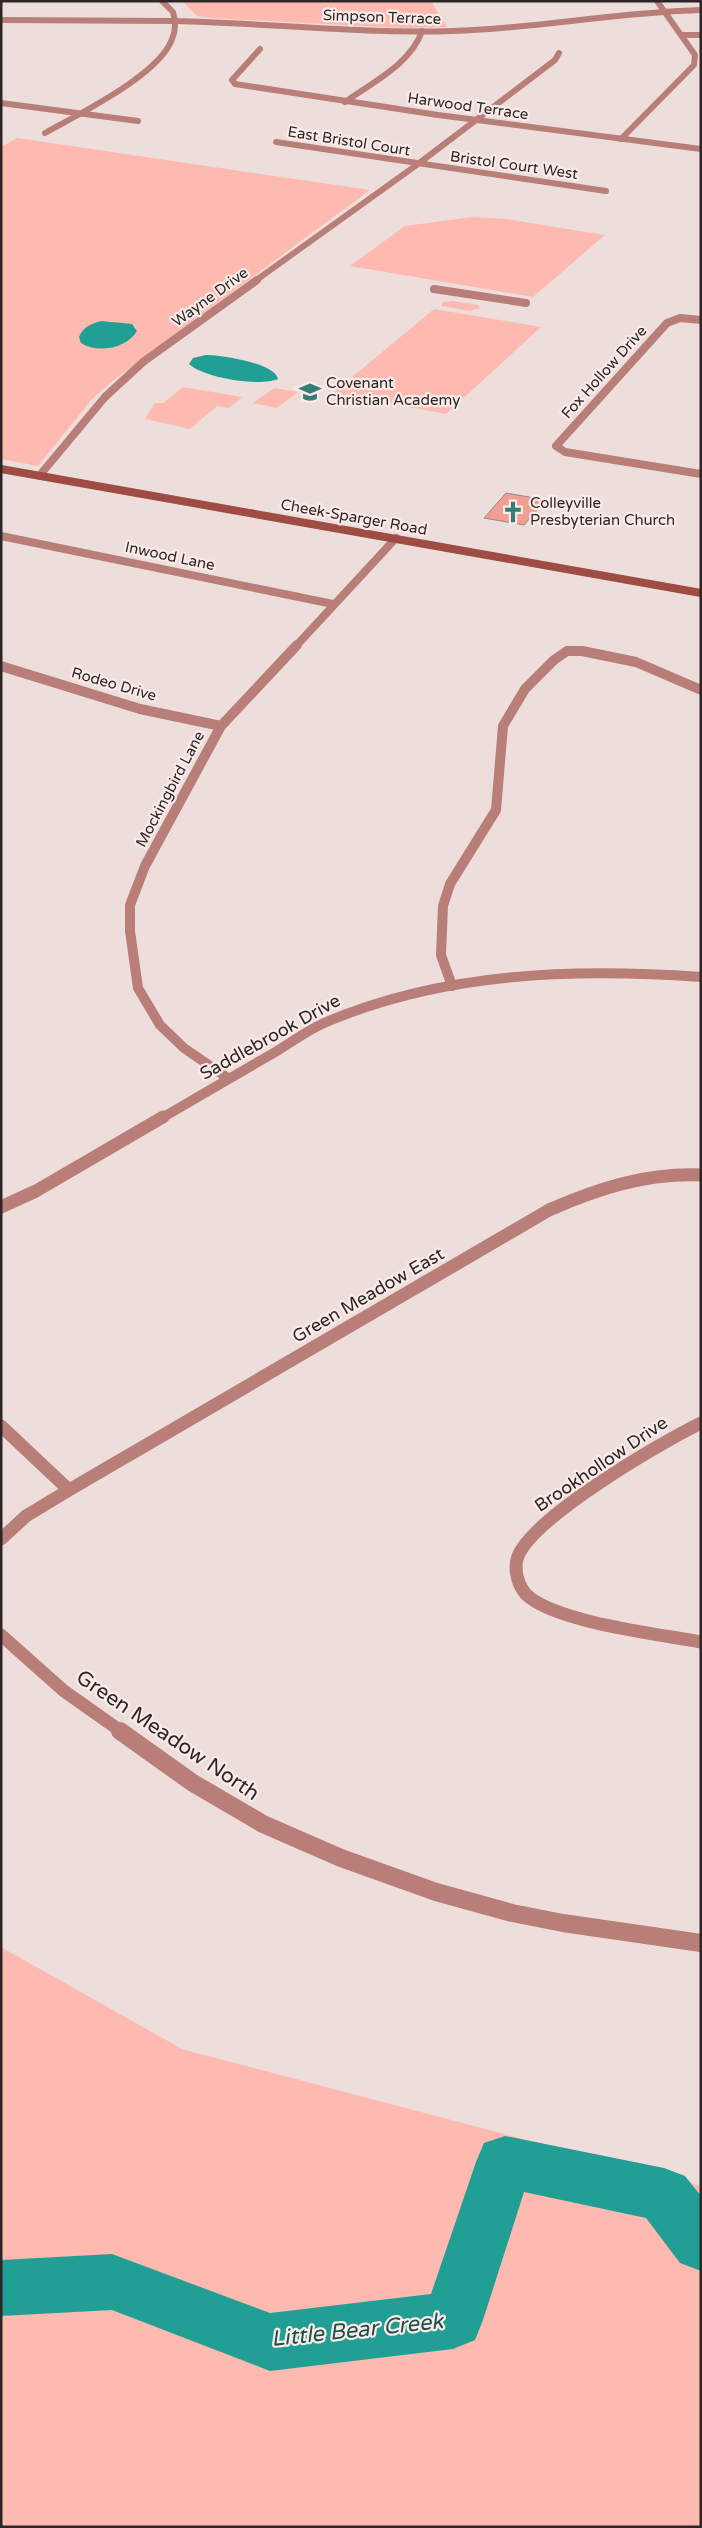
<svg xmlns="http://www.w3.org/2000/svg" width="702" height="2528" viewBox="0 0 702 2528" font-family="'Varela Round',sans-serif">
	<rect width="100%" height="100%" fill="#eddedc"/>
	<path fill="#feb9b0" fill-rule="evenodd" d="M182 1H431L447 27 399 28 211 18 197 16Z
		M17 138 370 190 115 379 92 399 38 466 1 459V147ZM110 321 136 327C129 347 104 350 85 345L93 323Z
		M473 217 507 219 605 235 533 297 350 266 405 226Z
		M453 301 478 305 480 308 470 311 441 306 443 302Z
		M434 309 541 327 446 414 333 393Z
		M183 387 242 397 229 408 217 406 190 429 145 419 155 403H163Z
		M274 388 298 392 277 408 253 403Z
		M1 1947 182 2049 701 2186V2527H1Z"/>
	<path fill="#219f95" d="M102 321 132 324 137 331C127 348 98 354 81 343L79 337C83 327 92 323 102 321Z
		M206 355C221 355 275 363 278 379 260 387 204 378 189 364L193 358Z"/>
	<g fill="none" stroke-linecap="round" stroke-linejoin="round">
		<path fill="#219f95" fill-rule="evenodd" d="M505 2136 664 2168 685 2176 701 2196V2271L680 2263 646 2218 524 2192 483 2320 475 2340 453 2349 270 2371 112 2310 1 2316V2260L112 2254 270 2313 431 2294 476 2162 484 2143Z"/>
	</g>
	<path fill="#f39e93" stroke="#958886" d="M506 493 546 500 524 525 484 518Z"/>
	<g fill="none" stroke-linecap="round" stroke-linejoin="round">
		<path stroke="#b87e77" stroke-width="8" d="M434 289 526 303"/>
		<path stroke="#b87e77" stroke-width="6" d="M1 20 175 21C175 26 175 32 173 36 164 73 77 115 45 133
			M682 35H701
			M260 49 232 80 235 84 438 115 701 149
			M345 102C371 83 411 64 422 31
			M1 103 138 121
			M621 139 694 65 695 55 657 1
			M276 142 606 191
			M255 281 418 164 555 60 559 53"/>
		<path stroke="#b87e77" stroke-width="8" d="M701 320 680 318 667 323 556 446 565 452 701 474
			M40 475 105 397 143 362 257 280
			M1 536 333 604
			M296 646 396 538"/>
		<path stroke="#b87e77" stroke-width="10" d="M1 666 140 709 221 726
			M452 986 441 955 443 906 450 884 496 810 503 726 525 689 554 660 567 651H582L636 662 701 690
			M229 1079 184 1048 160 1025 138 988 130 931V905L145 866 221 726 297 645
			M160 1119C198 1097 235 1075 272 1054 289 1044 306 1031 324 1023 443 972 574 968 701 977"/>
		<path stroke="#b87e77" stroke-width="13" d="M1 1207 36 1191 163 1117
			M701 1423C660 1443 535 1516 518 1556 513 1569 518 1588 529 1597 562 1623 658 1634 701 1642
			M1 1426 69 1490
			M1 1539 26 1516 69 1490 549 1210C599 1188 646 1173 701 1175
			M1 1635 64 1691 122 1732"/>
		<path stroke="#b87e77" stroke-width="18" d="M120 1731 193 1783 263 1824 341 1858 436 1892 512 1913 563 1923 701 1943"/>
		<path stroke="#b87e77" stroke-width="6" d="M162 1 173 12 175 21C267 23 359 34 452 31 535 29 617 12 701 10"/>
		<path stroke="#9e4c44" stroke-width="8" d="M1 469 701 593"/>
	</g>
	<defs>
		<g id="school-bare" transform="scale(1.725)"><path d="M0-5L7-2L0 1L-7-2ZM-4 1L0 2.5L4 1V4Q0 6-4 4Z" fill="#357c75" stroke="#faebe9" stroke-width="2.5" paint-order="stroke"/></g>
		<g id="church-bare" transform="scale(1.725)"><path d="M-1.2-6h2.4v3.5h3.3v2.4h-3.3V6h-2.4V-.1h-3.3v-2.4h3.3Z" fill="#357c75" stroke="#faebe9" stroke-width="2.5" paint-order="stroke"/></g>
	</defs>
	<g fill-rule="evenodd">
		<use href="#school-bare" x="310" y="392"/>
		<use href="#church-bare" x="513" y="512"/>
	</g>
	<g text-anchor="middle" stroke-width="4.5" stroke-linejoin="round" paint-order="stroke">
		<g font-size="15" fill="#2c2726" stroke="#faebe9">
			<text transform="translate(382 17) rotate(2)" y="5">Simpson Terrace</text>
			<text transform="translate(468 106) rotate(8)" y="5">Harwood Terrace</text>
			<text transform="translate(349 141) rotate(9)" y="5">East Bristol Court</text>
			<text transform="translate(514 165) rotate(8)" y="5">Bristol Court West</text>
			<text transform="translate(210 297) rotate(-36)" y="5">Wayne Drive</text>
			<text transform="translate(604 372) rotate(-48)" y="5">Fox Hollow Drive</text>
			<text transform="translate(354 517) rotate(10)" y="5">Cheek-Sparger Road</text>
			<text transform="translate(170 556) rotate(12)" y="5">Inwood Lane</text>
			<text transform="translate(114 684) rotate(16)" y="5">Rodeo Drive</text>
			<text transform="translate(170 789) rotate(-62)" y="5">Mockingbird Lane</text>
		</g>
		<g font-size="15" fill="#2c2726" stroke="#faebe9" text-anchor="start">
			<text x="326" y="388">Covenant<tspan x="326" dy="17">Christian Academy</tspan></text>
			<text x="530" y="508">Colleyville<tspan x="530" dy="17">Presbyterian Church</tspan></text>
		</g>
		<g font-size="18" fill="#2c2726" stroke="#faebe9">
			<text transform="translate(270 1037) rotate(-29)" y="6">Saddlebrook Drive</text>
			<text transform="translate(368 1295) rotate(-30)" y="6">Green Meadow East</text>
			<text transform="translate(601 1464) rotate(-34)" y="6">Brookhollow Drive</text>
		</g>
		<g font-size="21" fill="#2c2726" stroke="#faebe9">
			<text transform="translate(168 1735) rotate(34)" y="7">Green Meadow North</text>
		</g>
		<g font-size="22" font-style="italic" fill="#1e504b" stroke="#faebe9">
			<text transform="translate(357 2329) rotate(-6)" y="8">Little Bear Creek</text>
		</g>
	</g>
	<rect width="702" height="2528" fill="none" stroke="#2c2726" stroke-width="5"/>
</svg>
